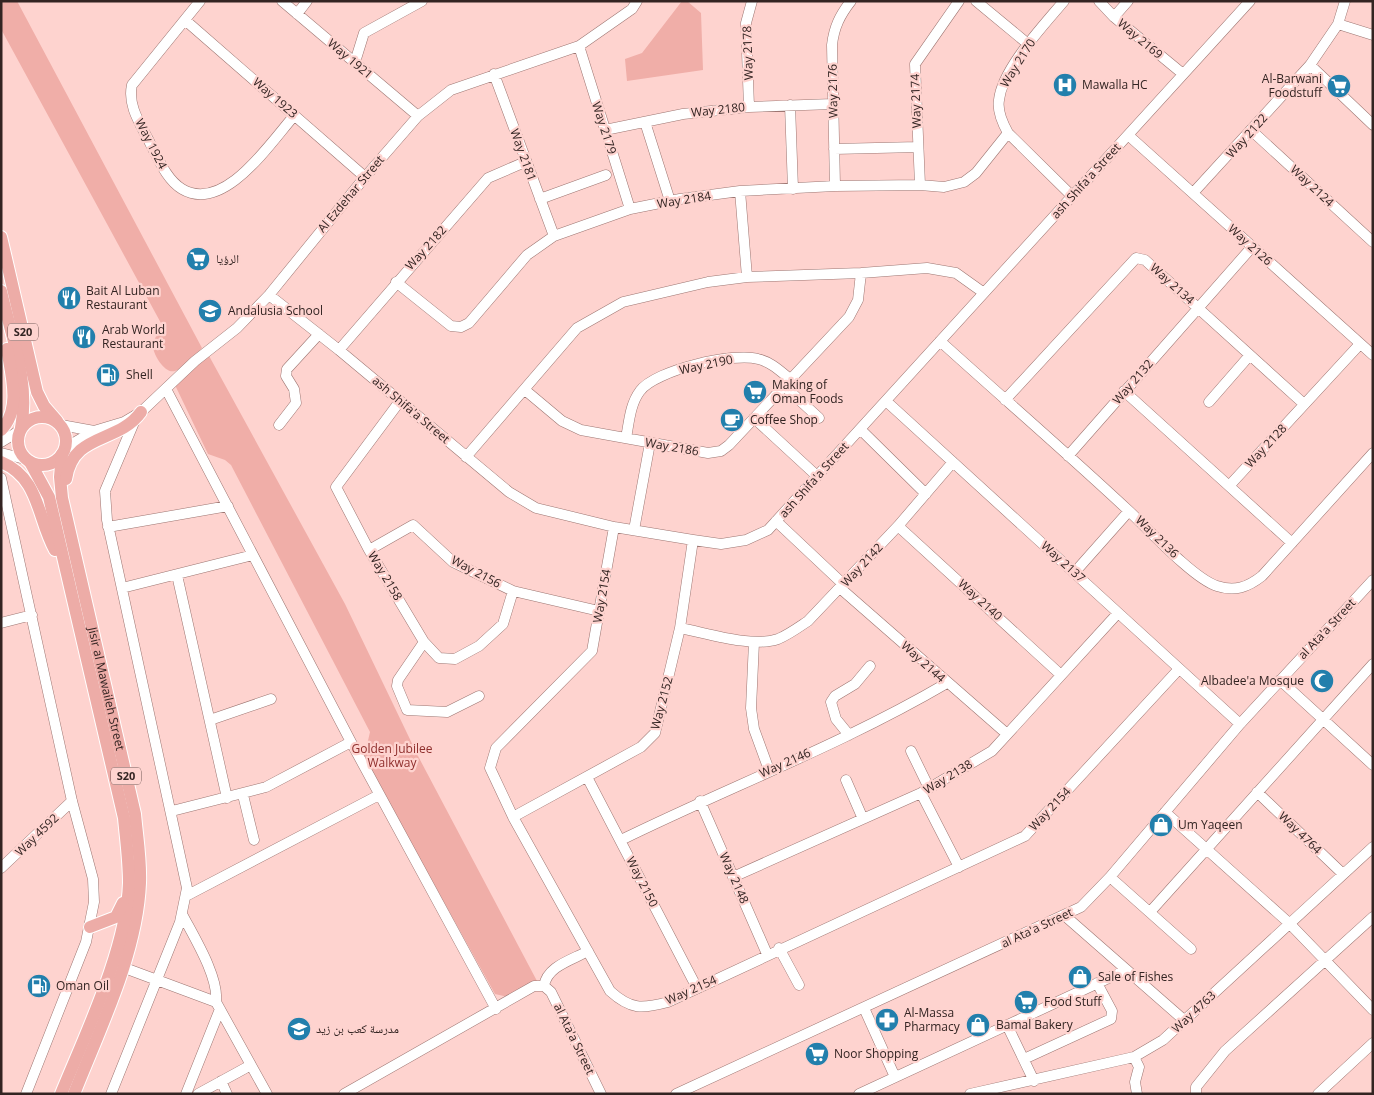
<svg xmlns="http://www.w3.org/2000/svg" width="1374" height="1095" viewBox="0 0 1374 1095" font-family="'Open Sans','Noto Naskh Arabic',sans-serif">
	<rect width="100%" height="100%" fill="#fed3cf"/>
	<path fill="#f0aea8" d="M1 1H17L202 348C195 355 184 368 175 371 165 374 154 356 153 347 153 340 159 331 162 325L1 29Z
		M682 1H687L701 13 703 70 627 81 625 59 642 53Z
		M208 354 345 604 418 756 537 981 508 997 495 994 364 758 370 732 231 465 225 460 208 454 175 385Z"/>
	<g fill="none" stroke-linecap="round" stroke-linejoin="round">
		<g stroke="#9d7672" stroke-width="11">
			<path id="minor" d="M200 1 132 85C127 107 142 126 151 145 159 160 167 180 182 189 224 214 270 143 294 116
				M282 1 418 116
				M976 1 1028 44
				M1064 1C1044 25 1002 69 999 100 997 111 1003 124 1008 133L1072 196
				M1099 1 1114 17 1183 74
				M297 14 307 1
				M1114 17 1128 1
				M185 20 365 177
				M1338 24 1373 35
				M579 46 630 209
				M355 62 364 33 422 1
				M1310 65 1373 125
				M494 74 554 236
				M790 105 793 189
				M749 107 746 23 752 1
				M645 122 670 201
				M605 130 683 114 749 107 833 104
				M1252 131 1373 242
				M1128 135 1373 355
				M834 149 918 147
				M920 185 915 64 959 1
				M835 186 832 45C834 27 840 15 851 1
				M740 191 747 277
				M1193 193 1310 65 1338 24 1345 1
				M540 199 606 175
				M396 282 451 326 461 327 469 323 527 255 554 236 630 209 680 199 740 191 835 186 920 185 944 187 964 182 976 173 1008 133
				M269 295 339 350 509 492 536 508 614 527 693 540 721 544 746 540 768 530 1250 1
				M940 341C1003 398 1068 454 1130 512 1149 530 1194 579 1217 586 1235 592 1248 587 1262 576L1373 453
				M339 350 488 178 525 162
				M784 386 819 418
				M166 389 351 742 496 1009
				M525 390 562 421 581 430 708 453 721 451 729 445 849 317 858 300 861 273
				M1124 391 1229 486
				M1005 400 1136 258 1145 260 1304 404
				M400 401 336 487 369 550 424 642 439 658 455 659 479 646 503 624 513 591
				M886 401 1240 724
				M1209 402 1250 355
				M754 418 817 476
				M61 425 94 431
				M279 425 296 403 294 389 286 376 287 369 319 334
				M860 429 926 494
				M626 438C629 423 630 404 640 391 655 370 734 352 758 359 771 362 780 371 790 379
				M1 442 19 431
				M65 448 94 431 124 422 141 412 195 361 237 328 269 295 365 177 418 116 451 90 579 46 632 9 637 1
				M1 453 25 459
				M1068 456 1252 247
				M466 457 577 328 623 302 708 282 747 277 861 273 927 268 956 273 984 293
				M1 478 72 801 93 879 94 902 86 942 26 1094
				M776 521 843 584
				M898 526 1061 675
				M108 527 228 506
				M614 527 592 651 496 748 490 768 513 817 610 991C631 1010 642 1009 668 1002L1025 836 1179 669
				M634 530 650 443
				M1292 543 1229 486 1360 344
				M369 550 413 525 453 562 513 591 599 611
				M1074 573 1129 511
				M177 575 227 798
				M122 588 253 555
				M840 588 1007 734
				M1 623 32 615
				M680 628C707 633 752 648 778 639 788 635 799 627 808 621L898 526 953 462
				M424 642 398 680 397 686 407 710 447 712 479 696
				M754 642 751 708 754 729 769 770
				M1280 680 1373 765
				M210 720 271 699
				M849 735 836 719 831 702 835 696 855 684 870 666
				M911 751 929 788
				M587 777 697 988
				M846 780 863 819
				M1257 792 1343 874
				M921 793 959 867
				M243 795 254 840
				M700 801 767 954
				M172 811 266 787 351 742
				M1165 812 1289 923 1373 1010
				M513 817 641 747 655 733 680 628 693 540
				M621 840C729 787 843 744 947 683
				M1 868 72 801
				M733 877 921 793 992 751 1118 613
				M1110 877 1191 949
				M186 896 379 795
				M1150 912 1373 664
				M182 914C194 937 219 977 216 1002
				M1064 915 1185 1021
				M779 948 799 985
				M122 967 216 1002 267 1094
				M544 986 551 992 601 1094
				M544 986C547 966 572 960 588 951
				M864 1008 895 1077
				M1007 1025 1034 1081
				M1134 1057 1139 1067 1135 1082 1137 1094
				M1024 1059 1111 1019 1112 1011 1097 983
				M221 1081 227 1094
				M111 1094 180 922 187 888 107 520 105 491 135 420
				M186 1094 220 1009
				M198 1094 251 1065
				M344 1094 534 986H544
				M676 1094 1081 907 1110 877 1240 724 1373 580
				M859 1094 1126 970
				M970 1094 1134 1057 1163 1040 1373 847
				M1196 1094V1087L1225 1051 1373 917
				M1318 1094 1373 1043"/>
		</g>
		<g stroke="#fff" stroke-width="14">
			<g id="major">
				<path d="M1 237 37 392 44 406 57 421"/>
				<path d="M1 291C11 336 30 382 21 428"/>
				<circle cx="42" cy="441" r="24"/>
				<path d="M1 430C22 409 11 374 7 349"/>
				<path id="s1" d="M62 454 60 477 62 498 135 814C137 837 141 860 140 883 137 954 100 1028 74 1094"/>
				<path d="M1 462C40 478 37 518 55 550"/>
				<path d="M30 462 49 497 124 818C126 839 129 861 129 883 127 948 86 1033 61 1094"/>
				<path d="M66 479C73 432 118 444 141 412"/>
				<path d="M90 927 116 917 123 903"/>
			</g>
		</g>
		<use href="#minor" stroke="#fff" stroke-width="10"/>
		<use href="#major" stroke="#edaca7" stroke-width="12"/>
	</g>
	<defs>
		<g id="hospital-disc" transform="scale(1.25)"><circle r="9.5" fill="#227fac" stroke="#fed3cf"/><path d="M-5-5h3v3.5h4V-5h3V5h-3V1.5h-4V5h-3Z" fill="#fff"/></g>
		<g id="supermarket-disc" transform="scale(1.25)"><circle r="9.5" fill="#227fac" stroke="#fed3cf"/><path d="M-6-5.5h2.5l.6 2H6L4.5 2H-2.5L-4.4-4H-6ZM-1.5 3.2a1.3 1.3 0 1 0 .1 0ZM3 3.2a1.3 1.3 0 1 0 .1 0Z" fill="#fff"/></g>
		<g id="restaurant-disc" transform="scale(1.25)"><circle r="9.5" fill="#227fac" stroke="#fed3cf"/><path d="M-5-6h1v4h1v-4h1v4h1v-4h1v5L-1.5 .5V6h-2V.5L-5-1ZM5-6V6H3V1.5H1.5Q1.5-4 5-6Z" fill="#fff"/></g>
		<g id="school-disc" transform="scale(1.25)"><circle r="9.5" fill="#227fac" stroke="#fed3cf"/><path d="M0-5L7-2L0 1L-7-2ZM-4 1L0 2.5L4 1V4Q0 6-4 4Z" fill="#fff"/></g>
		<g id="fuel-disc" transform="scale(1.25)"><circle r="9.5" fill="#227fac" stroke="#fed3cf"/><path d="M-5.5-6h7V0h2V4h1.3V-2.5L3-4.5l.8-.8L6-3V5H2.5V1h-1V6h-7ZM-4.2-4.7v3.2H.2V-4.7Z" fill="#fff"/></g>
		<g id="cafe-disc" transform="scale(1.25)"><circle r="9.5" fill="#227fac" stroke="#fed3cf"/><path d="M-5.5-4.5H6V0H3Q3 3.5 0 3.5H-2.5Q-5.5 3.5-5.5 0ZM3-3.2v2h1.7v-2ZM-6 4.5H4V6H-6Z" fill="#fff"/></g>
		<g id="mosque-disc" transform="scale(1.25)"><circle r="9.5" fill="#227fac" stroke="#fed3cf"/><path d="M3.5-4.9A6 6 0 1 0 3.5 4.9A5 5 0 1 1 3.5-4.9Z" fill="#fff"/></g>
		<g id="shop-disc" transform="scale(1.25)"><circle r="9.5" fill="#227fac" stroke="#fed3cf"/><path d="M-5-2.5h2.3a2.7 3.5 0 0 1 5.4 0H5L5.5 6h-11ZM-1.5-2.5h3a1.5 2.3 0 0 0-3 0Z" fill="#fff"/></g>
		<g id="pharmacy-disc" transform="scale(1.25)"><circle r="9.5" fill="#227fac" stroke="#fed3cf"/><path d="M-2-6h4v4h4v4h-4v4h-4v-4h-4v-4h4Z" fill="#fff"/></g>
	</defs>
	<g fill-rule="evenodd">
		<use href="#hospital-disc" x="1065" y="85"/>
		<use href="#supermarket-disc" x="1339" y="86"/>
		<use href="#supermarket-disc" x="198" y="259"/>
		<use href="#restaurant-disc" x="69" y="298"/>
		<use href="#school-disc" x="210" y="311"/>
		<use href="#restaurant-disc" x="84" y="337"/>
		<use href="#fuel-disc" x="108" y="375"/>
		<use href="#supermarket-disc" x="755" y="392"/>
		<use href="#cafe-disc" x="732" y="420"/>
		<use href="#mosque-disc" x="1322" y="681"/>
		<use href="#shop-disc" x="1161" y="825"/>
		<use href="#shop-disc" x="1080" y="977"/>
		<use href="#fuel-disc" x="39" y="986"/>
		<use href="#supermarket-disc" x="1026" y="1002"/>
		<use href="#pharmacy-disc" x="887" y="1020"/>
		<use href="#shop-disc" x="978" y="1025"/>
		<use href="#school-disc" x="299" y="1029"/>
		<use href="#supermarket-disc" x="817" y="1054"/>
	</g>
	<g text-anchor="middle" stroke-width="4.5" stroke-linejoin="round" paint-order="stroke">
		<g fill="#fed3cf" stroke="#705856" stroke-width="1">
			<rect x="8" y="323.5" width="30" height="17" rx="4"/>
			<rect x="111" y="767.5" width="30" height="17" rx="4"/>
		</g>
		<g font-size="11" font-weight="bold" fill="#332422">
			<text x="23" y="336">S20</text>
			<text x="126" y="780">S20</text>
		</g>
		<g font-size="12" fill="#332422" stroke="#fed3cf">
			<text transform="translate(1140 39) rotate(40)" y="4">Way 2169</text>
			<text transform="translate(748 53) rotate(-92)" y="4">Way 2178</text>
			<text transform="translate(350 59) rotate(40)" y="4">Way 1921</text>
			<text transform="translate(1018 63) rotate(-58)" y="4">Way 2170</text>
			<text transform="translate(833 91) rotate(-91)" y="4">Way 2176</text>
			<text transform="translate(275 98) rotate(41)" y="4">Way 1923</text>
			<text transform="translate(916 101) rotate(-92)" y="4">Way 2174</text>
			<text transform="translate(718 110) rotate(-6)" y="4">Way 2180</text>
			<text transform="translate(604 128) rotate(72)" y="4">Way 2179</text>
			<text transform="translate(1247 136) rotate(-48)" y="4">Way 2122</text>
			<text transform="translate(151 144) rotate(63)" y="4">Way 1924</text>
			<text transform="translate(523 155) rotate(70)" y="4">Way 2181</text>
			<text transform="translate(1086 181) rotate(-48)" y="4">ash Shifa'a Street</text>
			<text transform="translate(1312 186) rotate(43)" y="4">Way 2124</text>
			<text transform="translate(351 194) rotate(-50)" y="4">Al Ezdehar Street</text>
			<text transform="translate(684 200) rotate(-9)" y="4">Way 2184</text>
			<text transform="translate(1250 245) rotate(42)" y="4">Way 2126</text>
			<text transform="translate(426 248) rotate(-48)" y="4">Way 2182</text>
			<text transform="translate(1172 284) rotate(42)" y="4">Way 2134</text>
			<text transform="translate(706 365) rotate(-12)" y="4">Way 2190</text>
			<text transform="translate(1133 382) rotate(-49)" y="4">Way 2132</text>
			<text transform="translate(411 410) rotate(40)" y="4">ash Shifa'a Street</text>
			<text transform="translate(1266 446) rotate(-47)" y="4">Way 2128</text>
			<text transform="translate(672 447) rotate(10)" y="4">Way 2186</text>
			<text transform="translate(814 480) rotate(-48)" y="4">ash Shifa'a Street</text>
			<text transform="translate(1157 537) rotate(44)" y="4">Way 2136</text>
			<text transform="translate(1063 562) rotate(42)" y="4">Way 2137</text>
			<text transform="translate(862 565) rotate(-47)" y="4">Way 2142</text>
			<text transform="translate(476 572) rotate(28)" y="4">Way 2156</text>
			<text transform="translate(385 576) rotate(59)" y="4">Way 2158</text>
			<text transform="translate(602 596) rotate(-80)" y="4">Way 2154</text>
			<text transform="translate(980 600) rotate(42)" y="4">Way 2140</text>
			<text transform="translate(1327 629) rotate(-47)" y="4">al Ata'a Street</text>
			<text transform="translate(923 662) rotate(42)" y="4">Way 2144</text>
			<text dy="4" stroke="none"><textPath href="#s1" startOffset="240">Jisir al Mawaileh Street</textPath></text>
			<text transform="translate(662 703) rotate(-75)" y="4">Way 2152</text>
			<text transform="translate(785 763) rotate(-24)" y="4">Way 2146</text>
			<text transform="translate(948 777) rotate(-31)" y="4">Way 2138</text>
			<text transform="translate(1050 809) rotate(-47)" y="4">Way 2154</text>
			<text transform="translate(1300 833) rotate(44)" y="4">Way 4764</text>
			<text transform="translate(37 835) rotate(-44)" y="4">Way 4592</text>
			<text transform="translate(734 878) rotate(66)" y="4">Way 2148</text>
			<text transform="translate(642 882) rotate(63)" y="4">Way 2150</text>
			<text transform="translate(1037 928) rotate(-25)" y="4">al Ata'a Street</text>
			<text transform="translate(691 990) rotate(-24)" y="4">Way 2154</text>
			<text transform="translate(1194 1012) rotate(-43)" y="4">Way 4763</text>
			<text transform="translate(574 1039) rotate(64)" y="4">al Ata'a Street</text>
		</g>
		<g font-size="12" fill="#332422" stroke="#fed3cf" text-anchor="start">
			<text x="1322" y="83" text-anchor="end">Al-Barwani<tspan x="1322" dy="14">Foodstuff</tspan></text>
			<text x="1082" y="89">Mawalla HC</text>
			<text x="216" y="263">الرؤيا</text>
			<text x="86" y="295">Bait Al Luban<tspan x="86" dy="14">Restaurant</tspan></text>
			<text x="228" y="315">Andalusia School</text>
			<text x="102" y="334">Arab World<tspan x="102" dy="14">Restaurant</tspan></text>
			<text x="126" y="379">Shell</text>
			<text x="772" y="389">Making of<tspan x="772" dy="14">Oman Foods</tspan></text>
			<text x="750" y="424">Coffee Shop</text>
			<text x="1304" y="685" text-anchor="end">Albadee'a Mosque</text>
			<text x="1178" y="829">Um Yaqeen</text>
			<text x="1098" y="981">Sale of Fishes</text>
			<text x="56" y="990">Oman Oil</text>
			<text x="1044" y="1006">Food Stuff</text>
			<text x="904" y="1017">Al-Massa<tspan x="904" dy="14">Pharmacy</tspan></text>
			<text x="996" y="1029">Bamal Bakery</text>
			<text x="316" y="1033">مدرسة كعب بن زيد</text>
			<text x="834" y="1058">Noor Shopping</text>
		</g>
		<g font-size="12" fill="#8f2f2d" stroke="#fed3cf">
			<text x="392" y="753">Golden Jubilee<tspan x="392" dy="14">Walkway</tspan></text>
		</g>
	</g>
	<rect width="1374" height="1095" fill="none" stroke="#332422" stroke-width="5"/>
</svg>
